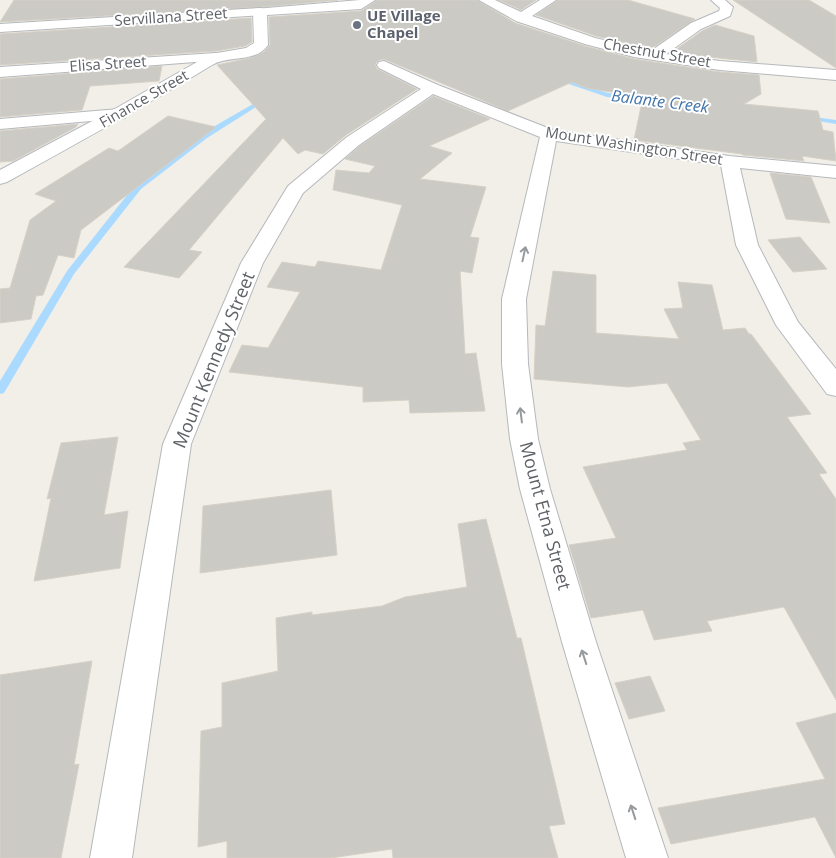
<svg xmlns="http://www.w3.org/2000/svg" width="836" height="858" viewBox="0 0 836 858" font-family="'Open Sans',sans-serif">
	<rect width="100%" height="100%" fill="#f1efe8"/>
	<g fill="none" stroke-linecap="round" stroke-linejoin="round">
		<path fill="#aadaff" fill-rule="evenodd" d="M556 76 608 93 657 99 660 101 657 103 607 97 554 79 553 78Z
			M265 97 270 98 207 138 141 189 74 274 4 393 0 394V381L67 271 135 185 201 134Z
			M807 116 836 120V124L805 119V117Z"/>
	</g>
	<path fill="#cccac5" stroke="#d6d1c6" d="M14 0H338L262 7 0 22Z
		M377 0H477L515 23 585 46 634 59 720 72 759 75 761 94 744 104 818 111 823 130 833 132 836 161 802 156 804 161 743 155 742 154 634 140 643 97 586 88 572 82 508 111 384 59 379 60 375 64 377 69 417 89 346 135 323 154 305 150 298 154 283 138 189 250 202 252 179 278 124 267 266 119 217 65 250 58 264 52 270 45 269 17 361 11Z
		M499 0H536L521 10Z
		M558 0H628L695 19 651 49 596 36 536 15Z
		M733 0H809L836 16V68Z
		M251 18 252 42 245 46 216 51 0 65V34Z
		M715 25 754 36 757 62 671 53 702 31Z
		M162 66 159 81 90 86 82 110 0 117V79Z
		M433 96 490 119 429 146 452 153 420 179 486 187 470 237 479 238 472 273 460 271 465 354 476 353 485 411 410 413 409 400 363 402V387L229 372 242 345 268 348 300 292 267 287 282 262 315 267 318 261 381 270 402 205 333 190 336 170 369 173 375 166 345 159 360 146Z
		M168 116 216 127 81 230 74 258 58 255 43 295 36 296 31 319 0 323V289L10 288 30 220 56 201 35 194 109 148 118 151Z
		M78 124 76 127 13 161 0 162V131Z
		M770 173 811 177 830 223 786 219Z
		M800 237 827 269 793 272 768 240Z
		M553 271 596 275V333L679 339 664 309 683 308 678 282 712 285 723 330 745 328 749 334H751L811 414 787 417 827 473 819 474 836 499V700L784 607 707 621 712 631 654 640 643 610 591 618 569 545 616 538 583 467 687 450 683 443 701 440 667 383 628 387 534 379 536 325 545 326Z
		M118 437 104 515 128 511 120 568 34 581 51 498 47 499 61 443Z
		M331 490 337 555 200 573 203 506Z
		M486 519 517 638H521L565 824 549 826 558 858H393L392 849 331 858H227V841L198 847 201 731 222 727V683L278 671 276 618 312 612V615L382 606 405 597 467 587 458 524Z
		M92 661 74 765 79 764 61 858H0V675Z
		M650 676 665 711 629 719 615 683Z
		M836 713V858L815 817 671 844 658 808 825 779 796 723Z"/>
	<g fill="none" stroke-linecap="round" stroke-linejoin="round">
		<g stroke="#b5b8bc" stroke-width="2">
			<path id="street" d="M479 0H495L521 12 540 0H556L532 16 595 38 651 51 691 23 719 11 720 8 711 0H725L733 7 730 16 701 29 666 54 720 61 836 70V80L720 70 634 57 585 44 516 21Z
				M260 8 265 9 267 12 265 15 0 32V24Z
				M216 53 221 54 223 57 221 60 0 77V67Z
				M384 61 438 85 553 130 729 156 836 166V178L740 168 758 245 798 322 836 369V396L827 394 776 325 736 245 721 165 556 141 526 299 528 364 538 439 550 489 596 642 668 858H626L562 642 520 489 510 439 502 364V299L540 137 433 94 359 145 303 193 263 263 191 444 132 858H90L163 444 241 263 288 186 347 137 421 89 379 68 377 65 379 62Z
				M119 109 125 110 127 114 125 118 0 129V119Z"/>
		</g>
		<g stroke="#b6babf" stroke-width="2">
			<path id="secondary" d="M360 0H375L361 9 267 15 268 45C256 63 229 55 212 65 145 106 76 144 7 182L0 184V170L113 110 211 54 246 48 254 43 253 12 255 9Z"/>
		</g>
		<use href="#street" fill="#fff" fill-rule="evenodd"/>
		<use href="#secondary" fill="#fff" fill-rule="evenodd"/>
	</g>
	<defs><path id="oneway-shaft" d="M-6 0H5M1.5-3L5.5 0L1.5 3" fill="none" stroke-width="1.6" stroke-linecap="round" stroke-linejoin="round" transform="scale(1.25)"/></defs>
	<g stroke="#979a9d">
		<use href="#oneway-shaft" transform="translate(524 254) rotate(-78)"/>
		<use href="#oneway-shaft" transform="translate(521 415) rotate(-97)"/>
		<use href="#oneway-shaft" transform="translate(584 657) rotate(-108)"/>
		<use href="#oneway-shaft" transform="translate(633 812) rotate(-108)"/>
	</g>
	<circle fill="#6b7280" stroke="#fff" stroke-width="2" cx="357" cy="25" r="5"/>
	<g text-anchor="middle" stroke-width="4" stroke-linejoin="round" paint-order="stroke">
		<g font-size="15" font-weight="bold" fill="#5b616d" stroke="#fff" text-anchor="start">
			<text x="367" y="21">UE Village<tspan x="367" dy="17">Chapel</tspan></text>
		</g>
		<g font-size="15" fill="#5f6368" stroke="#fff">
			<text transform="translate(171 17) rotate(-4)" y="5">Servillana Street</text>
			<text transform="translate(657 53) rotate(10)" y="5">Chestnut Street</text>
			<text transform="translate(108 64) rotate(-4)" y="5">Elisa Street</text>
			<text transform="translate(144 99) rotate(-30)" y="5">Finance Street</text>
			<text transform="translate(634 146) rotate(9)" y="5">Mount Washington Street</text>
		</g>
		<g font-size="16" font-style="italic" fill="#4174aa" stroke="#fff">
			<text transform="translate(660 101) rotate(7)" y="6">Balante Creek</text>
		</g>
		<g font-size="18" fill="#5f6368" stroke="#fff">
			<text transform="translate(214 360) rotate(-68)" y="6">Mount Kennedy Street</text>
			<text transform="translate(545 516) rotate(75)" y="6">Mount Etna Street</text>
		</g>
	</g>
</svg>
